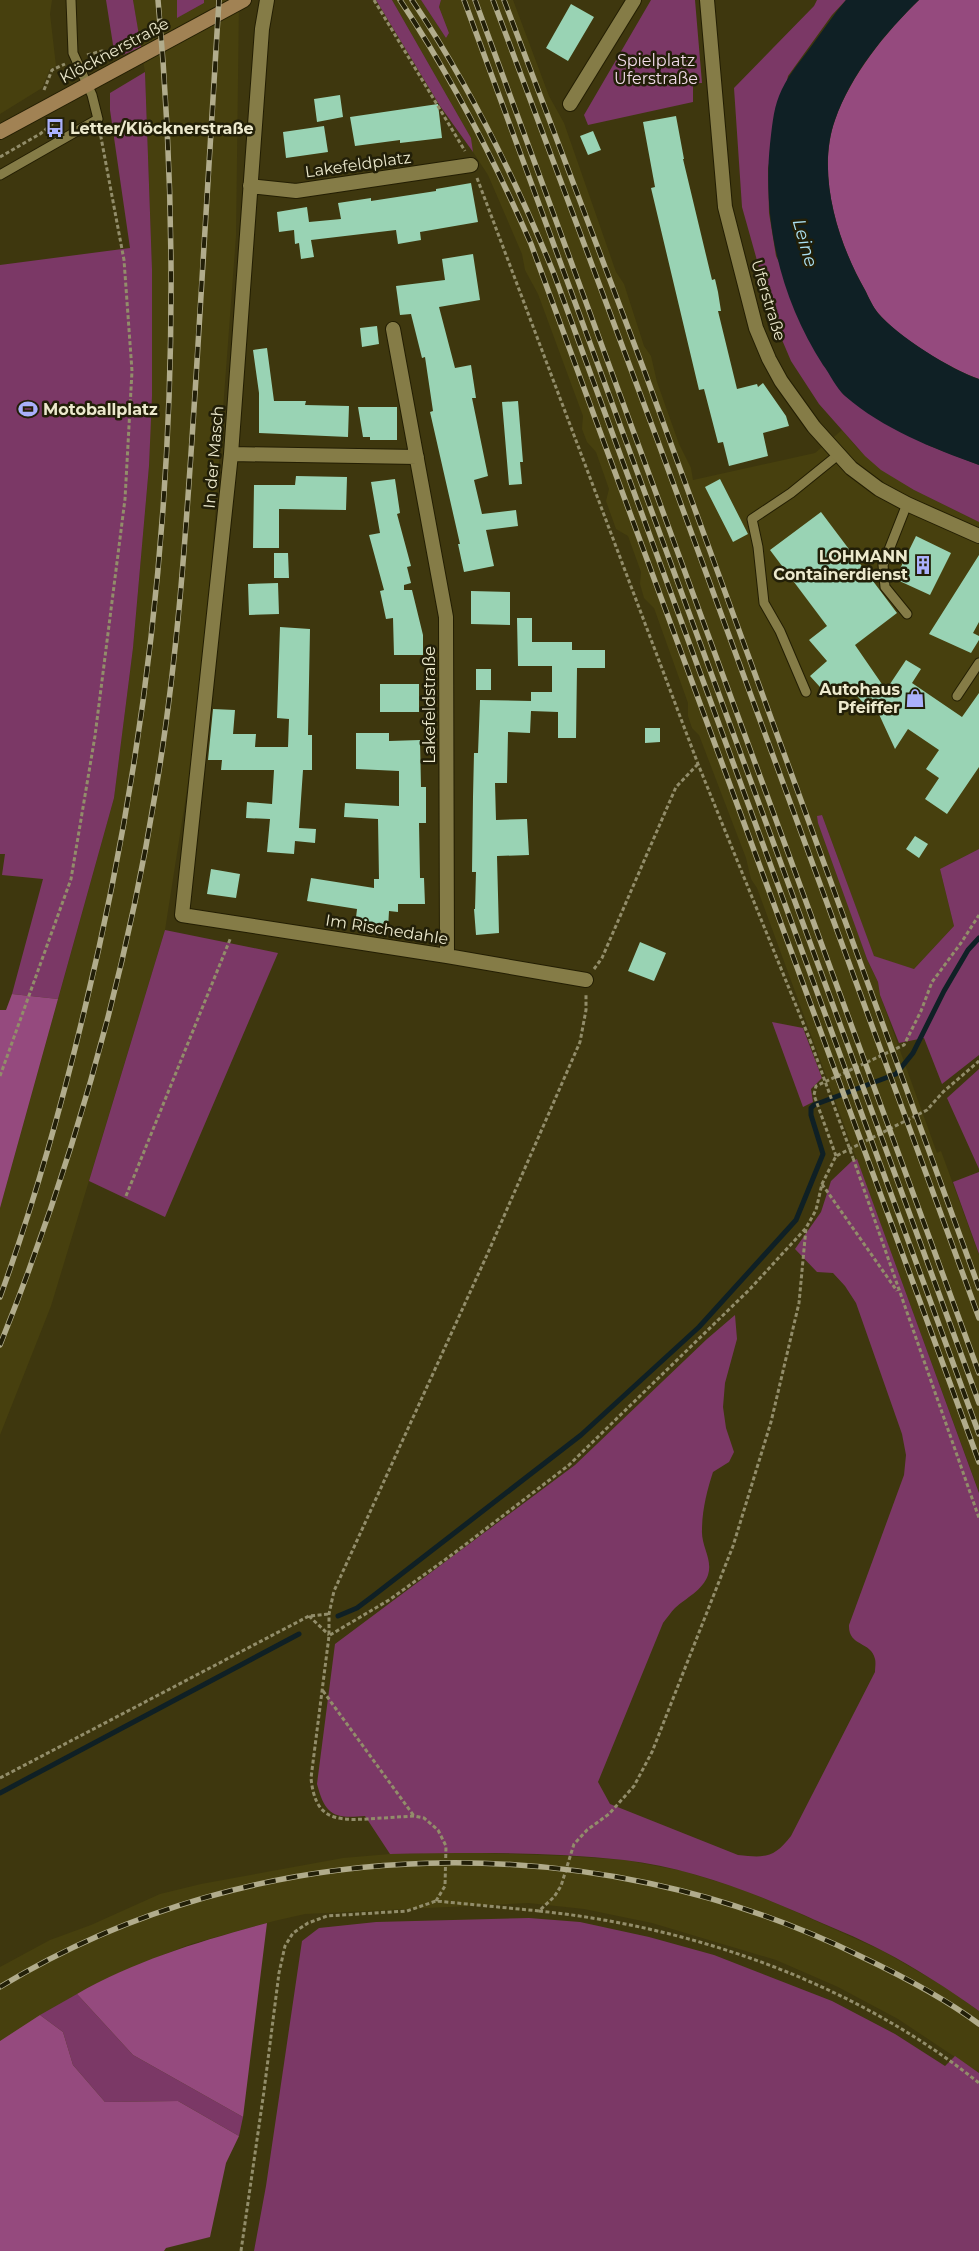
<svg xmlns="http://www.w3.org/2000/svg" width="979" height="2251" viewBox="0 0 979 2251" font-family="Montserrat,sans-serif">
	<rect width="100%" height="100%" fill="#3e370e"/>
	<path fill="#47400e" d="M0 0H52L50 14 56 66 50 69 42 88 0 114Z
		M133 0H177V18L204 3V0H239L236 236 211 570 191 764 165 930 51 1306 0 1435V1208L114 798 133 648 149 466 152 269 145 72Z
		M392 0H421L446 38 449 33 439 7 441 0H513L549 96 564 123 616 272 624 284 644 346 651 356 657 382 679 444 691 468 693 480 815 453 842 430 858 449 914 490 979 522V849L940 869 954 926 914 969 874 957 822 815 818 816 867 959 878 982 880 995 937 1153 941 1151 979 1255V1492L757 888 751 879 746 858 699 735 692 728 688 716V703L654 608 644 598 640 584 641 572 628 536 616 529 606 501 609 489 596 452 587 442 582 429 583 416 538 294 525 270 522 254 488 175 473 152 471 138Z
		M457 1852 566 1856 625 1860 683 1871 738 1888 785 1907 883 1951 945 1987 979 2011V2073L898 2019 838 1987 776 1960 652 1923 584 1909 528 1903 305 1914 274 1921 191 1944 137 1965 89 1987 0 2041V1967L50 1940 91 1925 160 1894 201 1884 343 1858 390 1854Z"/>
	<path fill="#7b3866" d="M106 0H133L141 47 123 55 122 53 114 51Z
		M177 0H204V3L177 18Z
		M376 0H392L471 138 473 152 440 106Z
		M421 0H441L439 7 449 33 446 38Z
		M651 0H695L702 83H693V102L588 125 584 115Z
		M817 0H846L832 15 788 76 768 168 769 213 776 256 843 394 870 414 894 428 930 446 979 465V522L914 490 881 470 865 456 819 404 791 361 774 321 742 207 734 88 814 6Z
		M145 72 152 269V396L149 466 133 648 114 798 58 999 12 994 43 879 2 875 5 854H0V265L130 248 110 110V93Z
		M822 815 874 956 914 969 954 926 940 869 979 849V1055L942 1084 924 1038 899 1043 880 995 878 982 867 959 818 823 817 816Z
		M165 930 278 953 165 1217 89 1181Z
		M772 1022 803 1028 822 1078 811 1089 813 1102 803 1107Z
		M979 1069V1169L947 1098Z
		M857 1159 979 1493V2011C948 1989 916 1968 883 1951 857 1937 830 1927 804 1915 747 1890 686 1867 624 1860 546 1851 467 1853 390 1854L365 1816C334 1819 325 1815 317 1784L335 1644 575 1465 707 1339 735 1315 737 1339 725 1383 723 1407 726 1428 734 1452 729 1462 713 1472C707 1490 702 1511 702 1530 701 1546 713 1559 708 1575 703 1590 686 1598 675 1608 671 1612 667 1618 663 1623L598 1782 610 1804 738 1855C765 1858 774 1858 791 1836L875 1672C875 1668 876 1663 875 1659 871 1641 848 1647 849 1625L904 1475 906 1455 902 1434 856 1303 845 1286 833 1273 817 1272 795 1249 821 1212 831 1181 852 1161Z
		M979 1172V1254L953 1182Z
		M529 1918 580 1922 649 1937 714 1955 832 2001 895 2034 945 2066 955 2056 979 2073V2251H254L266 2186 302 1941 319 1928 376 1922Z
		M77 1994 133 2055 243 2117 239 2136 178 2101 105 2102 73 2065 63 2032 40 2015Z"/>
	<path fill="#954a7e" d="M919 0H979V379C950 369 898 337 878 313 873 307 869 298 865 290 838 243 816 174 835 120 851 75 885 33 919 0Z
		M12 994 58 999 0 1208V1010H6Z
		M267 1923 243 2117 133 2055 77 1994C136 1960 201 1941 267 1923Z
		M40 2015 63 2032 73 2065 105 2102 178 2101 239 2136 226 2163 210 2237 166 2248 164 2251H0V2041Z"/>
	<path fill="#0f2025" d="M846 0H919C885 33 851 74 835 120 816 173 838 243 865 290 869 298 873 307 878 313 896 335 953 371 979 379V465C932 448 883 429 845 396 836 388 830 374 823 365 781 300 762 221 770 144 772 128 773 111 779 96 786 78 798 64 810 48 822 32 833 15 846 0Z"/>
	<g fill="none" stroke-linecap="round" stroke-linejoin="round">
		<path stroke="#0f2025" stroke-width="5" d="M338 1616 357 1608 373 1596 581 1435 699 1327 796 1220 823 1154 811 1115V1108L814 1105 896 1074 913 1053 944 991 968 950 979 938
			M0 1793 299 1634"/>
	</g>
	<path fill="#99d3b4" d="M571 4 594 17 568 61 546 48Z
		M340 95 343 117 317 122 314 99Z
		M438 104 442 138 400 143V140L355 146 350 117Z
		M676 116 684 159H683L712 280 715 279 718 292 721 311H718L737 389 757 384 758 387 763 383 786 416 789 426 763 433 768 456 729 466 723 442 718 443 704 389 699 390 651 188 655 187 643 122Z
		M324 126 328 152 286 158 283 132Z
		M593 131 601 150 588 155 580 136Z
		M471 183 478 222 420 232 421 240 398 244 396 230 311 240 314 257 301 259 299 243 295 244 294 230 279 232 277 212 307 207 309 222 341 219 338 203 371 198V201L436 191V189Z
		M473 254 480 300 439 307 455 368 471 365 476 398H472L488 476 474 480 482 514 516 510 518 526 486 530 494 566 464 572 458 544H460L430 412 433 411 425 357 422 358 411 314 400 315 396 286 445 280 442 259Z
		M377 326 379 344 362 347 360 328Z
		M267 348 274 401H306L305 405 349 406 348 437 259 433V393L253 350Z
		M518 401 523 462H520L522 484 509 485 502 402Z
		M358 407H397V440H370V437H363Z
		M296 476 347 477 346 510 279 509V548H253L254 485H295Z
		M395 479 400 513 397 514 411 566 407 567 411 583 404 585V590H412L423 635V655H394L393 618 386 619 380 591 384 590 369 535 380 533 371 482Z
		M720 479 748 534 733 542 705 487Z
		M821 512 897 613 855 645 886 690 906 660 921 669 912 683 962 717 979 693V767L947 814 925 799 939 778 926 769 939 750 908 729 895 749 871 697 866 706 845 682 829 697 810 676 827 661 809 640 827 626 770 550Z
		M916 536 951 553 930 595 895 579Z
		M274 553H288L289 578H274Z
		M979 555V622L973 633 979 636V640L971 653 929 634Z
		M278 583 279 614 249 615 248 584Z
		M471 591 510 592V625L471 624Z
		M517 618H532V642H572V650H605V668H577L576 738H558V712L531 711 530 733 508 732 507 783H495L496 820 527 819 529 855 497 856 499 933 476 935 474 909H475L476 872H472L473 797 474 753H478L480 700 531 701V692H552V666H518Z
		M280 627 310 629 308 735H312V770H303L299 828 316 829 315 843 295 841 294 854 267 852 270 819 246 818 247 802 272 804 274 770H221L222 760H208L213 709 235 710 233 734H256L255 747H288L289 719 277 718Z
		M476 669H491V690H476Z
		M380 684H419V712H380Z
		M645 728H660V742L645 743Z
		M356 733H389V741L420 740 421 787H426V823H419L420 878H424L425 904H398V912L389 911 388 929 355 926 357 909 307 901 311 878 374 888V879H379L378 819 344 817 345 803 399 806V771L356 769Z
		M915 836 928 844 919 858 906 849Z
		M211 869 240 874 236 898 207 894Z
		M640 942 666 953 654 981 628 971Z"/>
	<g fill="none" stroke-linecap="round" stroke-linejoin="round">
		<g stroke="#231e03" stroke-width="11">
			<path id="service" d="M0 175 98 119 92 95 73 53 71 0
				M907 504 883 565 885 587 907 614
				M806 692 780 631 764 603 758 547 752 519 791 493 838 455
				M957 696 979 663"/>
		</g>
		<g stroke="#231e03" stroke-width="16">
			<path id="minor" d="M267 0 262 29 231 454 182 915 447 956 586 980
				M707 0 725 207 756 328 769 359 781 381 814 427 851 468 879 489 907 504 979 536
				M570 104 634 0
				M250 186 296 191 471 165
				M393 329 446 617 447 956
				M231 454 417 457"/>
		</g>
		<g stroke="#231e03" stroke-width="16">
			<path id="secondary" d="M0 132 244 0"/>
		</g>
		<path stroke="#928d6a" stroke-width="3" stroke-dasharray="4 2.5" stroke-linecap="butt" d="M374 0 465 151
			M87 55 102 51 113 54
			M44 90 52 70 65 64
			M0 157 40 134 56 121
			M477 178 698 764 810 1040
			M594 969 602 958 676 787 698 764
			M0 1076 71 879 95 736 125 499 132 371 124 260 100 132
			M836 1156 814 1095 816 1086 904 1045 921 1011 932 982 961 943 979 915
			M853 1158 979 1518
			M822 1184 897 1291
			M126 1196 231 937
			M309 1616 329 1635
			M330 1635 389 1600 453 1554 569 1465 750 1289 806 1228 816 1210 822 1184 836 1156 927 1110 943 1092 979 1061
			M323 1691 414 1816
			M0 1778 309 1616 329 1614
			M436 1901 445 1886 446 1846 438 1830 424 1818 414 1816C398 1817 382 1818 367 1819 332 1821 315 1817 311 1778L329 1636V1614L334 1591 487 1255 580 1042 586 1010V993
			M539 1911C695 1927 856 1984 979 2083
			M241 2251 264 2091 279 1973 285 1946 293 1933 308 1923 327 1916 407 1911 436 1901 539 1911 554 1897 561 1886 574 1844 587 1830 609 1814 634 1786 652 1752 733 1546 771 1422 799 1303 806 1228"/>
		<use href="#service" stroke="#857c47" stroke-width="9"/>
		<use href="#minor" stroke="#857c47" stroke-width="14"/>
		<use href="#secondary" stroke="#a18254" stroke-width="14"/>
		<g stroke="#b1ac8c" stroke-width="5.5">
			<path id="rail" d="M400 0C452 78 494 159 531 244L979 1462
				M412 0C470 86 515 178 554 274L979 1434
				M464 0 979 1403
				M475 0 979 1373
				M493 0 657 439 979 1318
				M504 0 644 370 979 1288
				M0 1297C34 1204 61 1108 84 1012 165 681 189 339 158 0
				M0 1345C72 1166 125 979 156 789 179 653 187 515 196 378 203 252 212 126 219 0
				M0 1987C258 1830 593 1824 862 1957 902 1976 943 1997 979 2024"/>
		</g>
		<use href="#rail" stroke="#221f08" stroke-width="4" stroke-dasharray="11" stroke-linecap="butt"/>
		<path stroke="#928d6a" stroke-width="3" stroke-dasharray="4 2.5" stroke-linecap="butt" d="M810 1040 853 1158"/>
	</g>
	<defs>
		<g id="bus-bare" transform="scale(1.5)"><path d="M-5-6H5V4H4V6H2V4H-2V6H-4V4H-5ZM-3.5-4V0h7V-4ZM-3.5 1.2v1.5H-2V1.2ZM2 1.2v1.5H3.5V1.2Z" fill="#aab0fb" stroke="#221f08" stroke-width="2.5" paint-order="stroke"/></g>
		<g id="stadium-bare" transform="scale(1.5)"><path d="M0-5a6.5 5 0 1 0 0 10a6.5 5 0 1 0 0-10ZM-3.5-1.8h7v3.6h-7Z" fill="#aab0fb" stroke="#221f08" stroke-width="2.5" paint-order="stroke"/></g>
		<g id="building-bare" transform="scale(1.5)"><path d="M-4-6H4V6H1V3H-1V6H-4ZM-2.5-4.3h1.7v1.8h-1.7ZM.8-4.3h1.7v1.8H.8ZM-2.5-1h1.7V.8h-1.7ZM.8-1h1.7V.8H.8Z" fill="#aab0fb" stroke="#221f08" stroke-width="2.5" paint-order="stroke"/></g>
		<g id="shop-bare" transform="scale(1.5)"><path d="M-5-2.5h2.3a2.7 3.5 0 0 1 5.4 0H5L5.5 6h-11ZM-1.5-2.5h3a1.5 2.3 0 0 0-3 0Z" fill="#aab0fb" stroke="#221f08" stroke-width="2.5" paint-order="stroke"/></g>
	</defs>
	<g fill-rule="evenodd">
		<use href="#bus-bare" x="55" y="128"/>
		<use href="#stadium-bare" x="28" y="409"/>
		<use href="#building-bare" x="923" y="565"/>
		<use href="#shop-bare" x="915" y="698"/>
	</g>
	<g text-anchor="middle" stroke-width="5" stroke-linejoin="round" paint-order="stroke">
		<g font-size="16" fill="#ece9cd" stroke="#221f08">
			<text transform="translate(114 50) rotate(-28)" y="6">Klöcknerstraße</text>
			<text transform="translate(358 164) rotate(-8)" y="6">Lakefeldplatz</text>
			<text transform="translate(769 300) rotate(73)" y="6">Uferstraße</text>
			<text transform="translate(213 457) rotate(-85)" y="6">In der Masch</text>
			<text transform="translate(429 705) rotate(-90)" y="6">Lakefeldstraße</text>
			<text transform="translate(387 929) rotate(9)" y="6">Im Rischedahle</text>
		</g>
		<g font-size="16" fill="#f2dcea" stroke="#221f08">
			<text x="656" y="66">Spielplatz<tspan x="656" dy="18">Uferstraße</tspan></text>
		</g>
		<g font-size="16" font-weight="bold" fill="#ece9cd" stroke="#221f08" text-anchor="start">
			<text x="70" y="134">Letter/Klöcknerstraße</text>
			<text x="43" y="415">Motoballplatz</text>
			<text x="908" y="562" text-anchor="end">LOHMANN<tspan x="908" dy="18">Containerdienst</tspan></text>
			<text x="900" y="695" text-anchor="end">Autohaus<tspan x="900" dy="18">Pfeiffer</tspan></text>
		</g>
		<g font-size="18" font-style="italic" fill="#abe0f2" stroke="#221f08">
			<text transform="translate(805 243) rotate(74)" y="6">Leine</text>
		</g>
	</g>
</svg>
